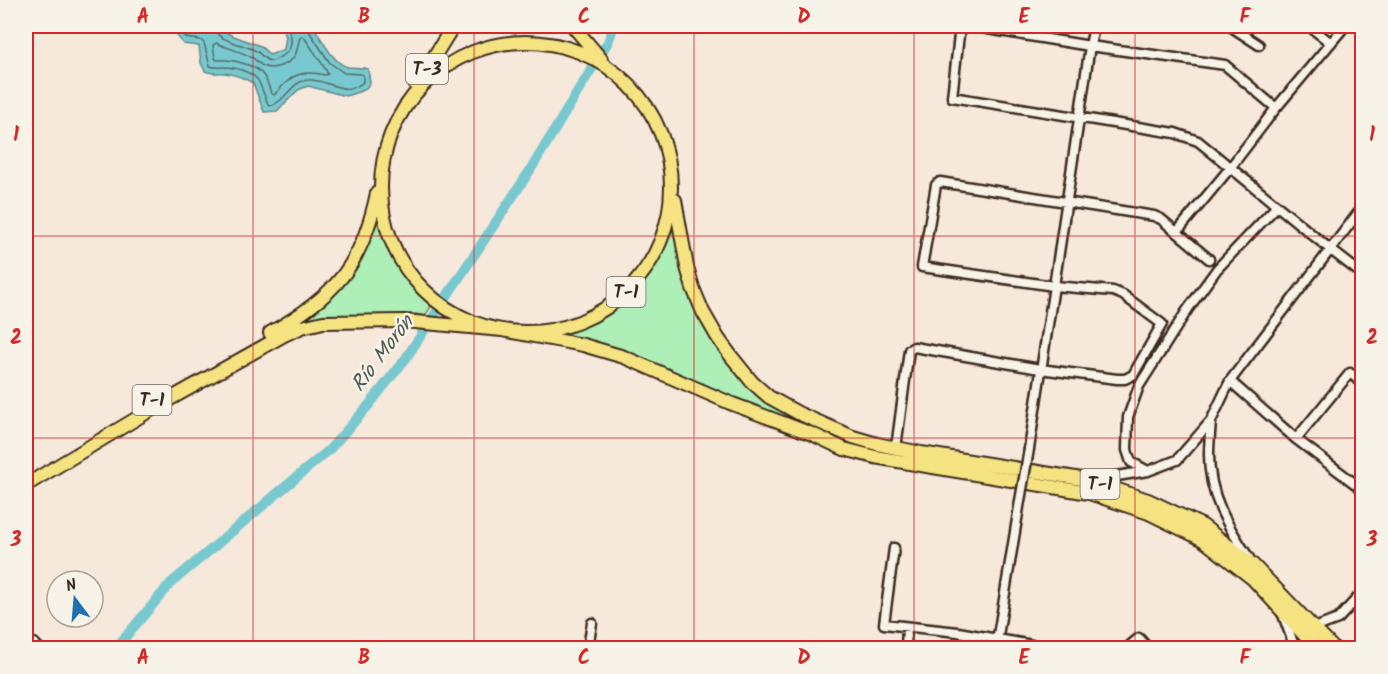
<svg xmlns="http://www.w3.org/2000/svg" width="1388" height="674" viewBox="0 0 1388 674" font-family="Kalam,sans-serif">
	<rect width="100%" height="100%" fill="#f6e8da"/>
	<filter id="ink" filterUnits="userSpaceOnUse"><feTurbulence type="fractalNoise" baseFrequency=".0167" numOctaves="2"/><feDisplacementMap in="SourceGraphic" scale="12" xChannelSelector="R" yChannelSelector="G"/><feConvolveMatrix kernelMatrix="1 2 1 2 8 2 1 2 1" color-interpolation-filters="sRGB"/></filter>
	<g filter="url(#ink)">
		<path fill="#aeeeb7" stroke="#748c6a" stroke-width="1.5" d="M379 217 385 239 398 266 432 305 425 316 416 314 332 316 304 320C317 308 331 297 342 284 359 265 371 240 379 217Z
			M672 219H674L680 264 689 294 701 317 756 392 853 442V445L761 410 633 355 595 342 559 335C572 331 586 327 598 320 629 304 652 278 665 246 668 238 670 228 672 219Z"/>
		<path fill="#78c9cf" stroke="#608988" stroke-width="1.5" d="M177 26H215L231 35 260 46 270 55 284 49 286 36 280 26H313C321 37 333 64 348 67 354 68 361 67 368 69L370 83 364 90 346 96 308 86 298 90 277 111 264 112 253 83C244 78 235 74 224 73 216 72 215 75 205 71L201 63 199 46 183 44 176 34Z"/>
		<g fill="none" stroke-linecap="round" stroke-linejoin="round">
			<path stroke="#536a65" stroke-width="1.5" d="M183 26 182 32 186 38 200 40 204 43 210 66C216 68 218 67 224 67 234 67 254 72 259 82 262 89 265 97 268 104L270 106C286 102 291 80 309 80 327 79 347 98 363 82V75L361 74 344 73 330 63 309 31 308 26
				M213 26C215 41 244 44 256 51 261 53 264 61 271 61 272 61 279 58 280 57 294 51 293 38 287 26
				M301 36 304 37C312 49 322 62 328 74L325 75C312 72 298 71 288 81 283 85 279 90 274 95L271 93C269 87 267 80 263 75 255 64 230 59 217 60L215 58 213 45 216 43C227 48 240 51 251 57 256 59 258 64 263 66 271 71 287 65 293 58 299 52 297 42 301 36Z"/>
			<path stroke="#78c9cf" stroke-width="10" d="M116 648 171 583 329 450 369 405 406 358 531 169 608 42 614 26"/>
			<g stroke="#3b2a1e" stroke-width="13">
				<path id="minor" d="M960 26 952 97 1175 133 1198 141 1331 250 1362 274
					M969 26 1090 46 1225 65 1276 108
					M1230 26 1259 45
					M1309 26 1331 43
					M1177 232 1230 168 1276 108 1345 26
					M1230 381 1296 439 1362 489
					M1211 422C1210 433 1209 444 1209 455 1209 496 1227 525 1249 558
					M1296 439 1350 373 1362 383
					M896 448 909 350 914 347 1040 369 1117 379H1125L1133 375 1162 324 1123 295 1113 291 1054 286 922 267 936 185 940 182 1154 216 1161 219 1209 259
					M1029 449 1054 286 1090 46 1094 26
					M1148 471 1131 462 1127 450 1128 417 1139 386 1188 309 1217 269 1277 206
					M1092 480 1148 471 1177 460 1211 421 1230 381 1362 208
					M894 548 884 624 958 632 1032 645 1035 648
					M1283 615 1295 648
					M1314 628 1338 619 1362 593
					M26 641 34 643 39 648
					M588 648 592 623
					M906 648 907 627
					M996 648 1020 501
					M1127 648 1139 638 1148 648"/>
			</g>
			<g stroke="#3b2a1e" stroke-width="16">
				<path id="highway" d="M573 26 601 59
					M381 187a145 145 0 1 1 290 0a145 145 0 1 1-290 0Z
					M416 86 453 26
					M675 200 687 267 693 288 703 312 718 338 731 356 752 382 769 397 798 413 853 437 877 444 921 453 1088 480 1148 500 1203 526 1252 564 1333 648
					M270 333C334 297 362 266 377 193
					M26 485 154 408 284 335 302 327 323 322 404 321 502 330 583 345 624 357 730 403 812 434 844 449 875 457 921 465 1089 493 1149 513 1202 539 1253 579 1316 648"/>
			</g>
			<use href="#minor" stroke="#f7f3e8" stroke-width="8"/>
			<use href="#highway" stroke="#f5e382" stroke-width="12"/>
			<g stroke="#3b2a1e" stroke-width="13" stroke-linecap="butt">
				<path id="minor-bridge" d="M1020 501 1029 449"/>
			</g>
			<use href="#minor-bridge" stroke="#f7f3e8" stroke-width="8"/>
		</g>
	</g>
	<path fill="none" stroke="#d62828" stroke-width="1.5" stroke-opacity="0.55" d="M253 26V648M474 26V648M694 26V648M914 26V648M1135 26V648M26 236H1362M26 438H1362"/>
	<g text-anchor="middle" stroke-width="5" stroke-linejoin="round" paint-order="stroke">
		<g fill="#f7f3e8" stroke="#73665b" stroke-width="1.5">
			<rect x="406" y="54" width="42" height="30" rx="4.5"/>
			<rect x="606.5" y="277" width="39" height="30" rx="4.5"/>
			<rect x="132.5" y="385" width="39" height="30" rx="4.5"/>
			<rect x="1080.5" y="469" width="39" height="30" rx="4.5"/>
		</g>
		<g font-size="18" font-weight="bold" fill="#3b2a1e">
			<text x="427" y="75">T-3</text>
			<text x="626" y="298">T-1</text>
			<text x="152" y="406">T-1</text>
			<text x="1100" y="490">T-1</text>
		</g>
		<g font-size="21" font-style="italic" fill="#4d5a53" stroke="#f7f3e8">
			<text transform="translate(382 353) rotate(-53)" y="7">Río Morón</text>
		</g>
	</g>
	<rect width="1388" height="674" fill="none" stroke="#f7f3e8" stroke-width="66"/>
	<g transform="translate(75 599) rotate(344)"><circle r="28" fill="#f7f3e8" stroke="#aca397" stroke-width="1.5"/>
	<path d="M0-4.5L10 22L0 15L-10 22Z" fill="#1f6fb2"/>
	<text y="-9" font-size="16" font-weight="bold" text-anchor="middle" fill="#3b2a1e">N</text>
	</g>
	<rect x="33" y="33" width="1322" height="608" fill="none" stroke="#d62828" stroke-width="2"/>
	<g font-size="20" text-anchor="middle" font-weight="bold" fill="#d62828">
		<text x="143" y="23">A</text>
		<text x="364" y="23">B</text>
		<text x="584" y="23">C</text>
		<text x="804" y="23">D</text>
		<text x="1024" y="23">E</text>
		<text x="1245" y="23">F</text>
		<text x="16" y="141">1</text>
		<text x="1372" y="141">1</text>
		<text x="16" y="344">2</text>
		<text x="1372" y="344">2</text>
		<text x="16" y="546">3</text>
		<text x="1372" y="546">3</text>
		<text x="143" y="664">A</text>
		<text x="364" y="664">B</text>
		<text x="584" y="664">C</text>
		<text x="804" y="664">D</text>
		<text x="1024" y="664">E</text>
		<text x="1245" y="664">F</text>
	</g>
</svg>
